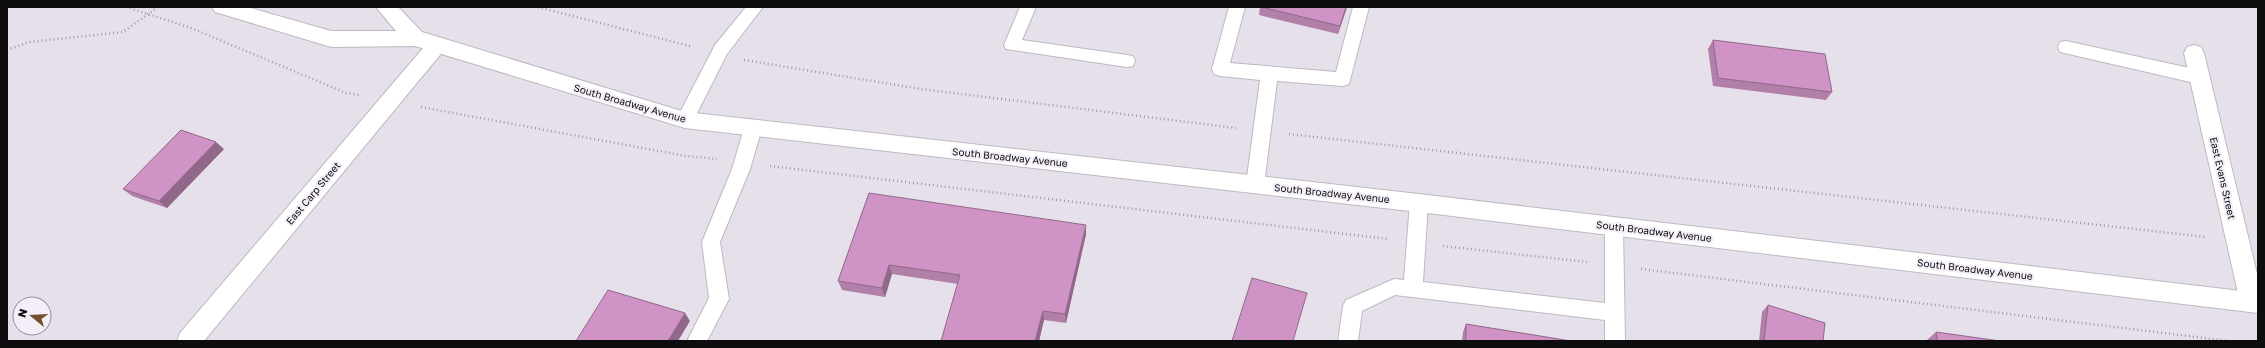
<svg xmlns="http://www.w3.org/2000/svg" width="2265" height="348" viewBox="0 0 2265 348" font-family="'Golos Text',sans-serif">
	<rect width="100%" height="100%" fill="#e6e0eb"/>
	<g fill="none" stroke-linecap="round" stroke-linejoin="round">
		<g stroke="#bdb8c2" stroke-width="2">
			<path id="lane" d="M746 7H763L727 54 691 125 685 127 679 125 676 120 715 45Z
				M1020 7H1036L1022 40 1127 55 1133 56 1135 61 1133 66 1127 67 1006 49 1004 45Z
				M1229 7H1245L1230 63 1336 72 1353 7H1369L1349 84 1343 86 1277 81 1264 185 1261 190 1255 192 1249 190 1246 185 1260 80 1220 76 1214 74 1212 69Z
				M2066 41 2199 70 2205 72 2208 77 2205 82 2199 84 2060 52 2058 47 2060 42Z
				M753 121 759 123 762 128 750 169 720 242 729 299 707 341H687L709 298 702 242 732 169 744 128 747 123Z
				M1419 195 1425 198 1428 203 1423 282 1605 303V226L1607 220 1614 218 1621 220 1623 226 1625 341H1605V320L1395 295 1362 311 1358 341H1338L1343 306 1346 300 1394 279 1404 280 1410 203 1413 198Z"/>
		</g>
		<g stroke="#bdb8c2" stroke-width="2">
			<path id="street" d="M437 37 444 40 447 45 444 50 204 341H177L180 333 430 40Z
				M2194 45 2201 47 2204 53 2258 278V310L2252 312 2244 309 2240 302 2184 53 2187 47Z"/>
		</g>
		<g stroke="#bdb8c2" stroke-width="2">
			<path id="primary" d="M212 7H247L331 31H396L376 7H398L422 32 685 112 1419 194 2258 293V313L1419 212 685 128 415 46 331 47 215 12Z"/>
		</g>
		<path stroke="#a09ba4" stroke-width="2.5" stroke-dasharray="1 3" stroke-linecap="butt" d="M126 7 191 28 346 93 359 95
			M538 7 693 47
			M7 50 29 42 123 32 158 7
			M744 60 921 89 1236 128
			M421 107 686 156 717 159
			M1289 134 2206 237
			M770 166 1388 239
			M1443 246 1587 262
			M1641 269 2229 341"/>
		<use href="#lane" fill="#fff" fill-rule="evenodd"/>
		<use href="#street" fill="#fff" fill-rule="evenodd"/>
		<use href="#primary" fill="#fff" fill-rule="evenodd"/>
	</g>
	<path fill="#b27fa9" d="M1260 7H1347L1338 34 1259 15Z
		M1713 40 1832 92 1826 100 1713 86 1708 49Z
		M224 149 167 208 132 196 123 189Z
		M869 193 1086 234 1066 323 1044 320 1039 341H941L958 284 892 274 885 297 842 290 838 281Z
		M1768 305 1823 341H1759L1762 312Z
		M1466 324 1571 341H1462L1463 332Z
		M1936 332 2000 341H1927V340Z"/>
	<path fill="#91688a" d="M1346 7H1347L1338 34 1340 26Z
		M216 142 224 149 167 208 159 201Z
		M1086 225V234L1066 323 1065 314Z
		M889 265 892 274 885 297 882 288Z
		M1043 311 1044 320 1039 341H1035Z
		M685 313 690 321 678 341H668Z"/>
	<path fill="#cf94c5" stroke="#91688a" d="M1261 7H1346L1340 26Z
		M1713 40 1825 54 1832 92 1718 78Z
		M181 130 216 142 159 201 123 189Z
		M869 193 1086 225 1065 314 1043 311 1035 341H941L960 275 889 265 882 288 838 281Z
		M1252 278 1307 293 1293 341H1232Z
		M608 290 685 313 668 341H576Z
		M1768 305 1825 323 1823 341H1764Z
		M1466 324 1571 341H1466Z
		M1936 332 2000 341H1938Z"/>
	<g text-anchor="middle" stroke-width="4" stroke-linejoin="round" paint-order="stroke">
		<g font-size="10" fill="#0e0c0f" stroke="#f3eef8">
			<text transform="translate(630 103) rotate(16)" y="4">South Broadway Avenue</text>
			<text transform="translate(1010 157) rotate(6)" y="4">South Broadway Avenue</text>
			<text transform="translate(2223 178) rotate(77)" y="4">East Evans Street</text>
			<text transform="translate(313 193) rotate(-50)" y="4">East Carp Street</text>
			<text transform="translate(1332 193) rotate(6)" y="4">South Broadway Avenue</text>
			<text transform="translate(1654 231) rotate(7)" y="4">South Broadway Avenue</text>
			<text transform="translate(1975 269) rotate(7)" y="4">South Broadway Avenue</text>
		</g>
	</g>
	<rect width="2265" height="348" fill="none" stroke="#0e0c0f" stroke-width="16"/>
	<g transform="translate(32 316) rotate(288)"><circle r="19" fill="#f3eef8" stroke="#97949b"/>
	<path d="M0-3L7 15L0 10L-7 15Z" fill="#744f2a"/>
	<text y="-6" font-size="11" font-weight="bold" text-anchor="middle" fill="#0e0c0f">N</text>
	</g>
</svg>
